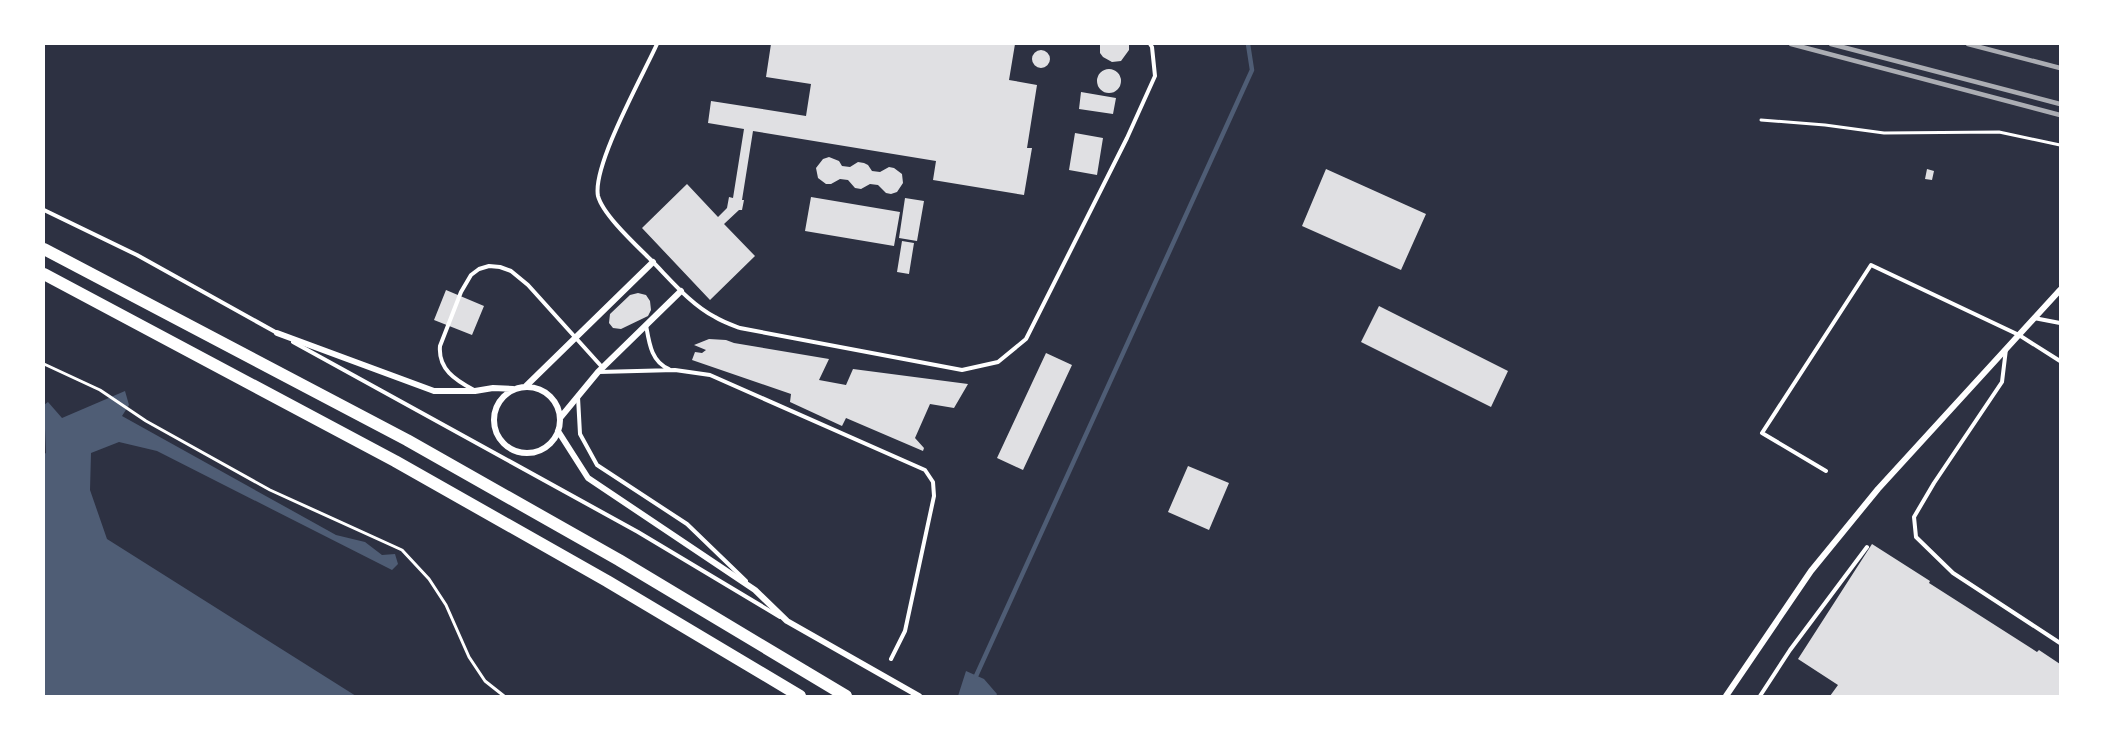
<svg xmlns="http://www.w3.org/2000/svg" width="2104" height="740" viewBox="0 0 2104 740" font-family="'Libre Baskerville',serif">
	<rect width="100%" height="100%" fill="#2d3142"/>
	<path fill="#4f5d75" d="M125 391 129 405 122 416 336 535 365 542 382 555 395 554 398 564 392 570 157 451 119 442 91 453 90 490 107 539 356 696H44V454L46 453 44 405 48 402 62 418Z
		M966 671 984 679 997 694 996 696H958Z"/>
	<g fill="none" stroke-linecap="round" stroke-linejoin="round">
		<path stroke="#4f5d75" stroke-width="4.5" d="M976 676 1252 70 1248 44"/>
	</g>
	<path fill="#e0e0e3" d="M771 44H1015L1009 80 1037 85 1027 148H1032L1024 195 933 180 936 161 753 131 742 200H744L742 210H739L724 224 755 256 710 300 642 228 687 184 718 217 727 208 729 197 733 198 744 129 708 123 711 101 806 116 811 84 766 77Z
		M1100 44H1129V50L1121 61 1112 62 1103 57 1100 53Z
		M1032 59a9 9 0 1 1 18 0a9 9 0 1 1-18 0Z
		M1097 81a12 12 0 1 1 24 0a12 12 0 1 1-24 0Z
		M1081 92 1116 98 1113 114 1079 109Z
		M1075 133 1103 138 1097 175 1069 170Z
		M829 157 839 161 842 166 850 167 858 162 864 163 868 165 872 171 880 172 889 167 894 168 902 174 903 183 897 192 891 194 886 193 878 185 870 184 861 189 855 188 848 180 840 179 831 184H826L818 178 816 168 823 159Z
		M1326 169 1426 214 1401 270 1302 226Z
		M1927 169 1934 171 1932 180 1925 179Z
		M811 197 900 212 894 246 805 231Z
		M905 198 924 201 917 241 899 238Z
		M902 241 914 243 909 274 897 272Z
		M446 290 484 306 472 335 434 320Z
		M638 293 646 295 650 301 651 310 648 316 621 329 613 328 609 323 610 314 630 295Z
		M1379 306 1508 371 1491 407 1361 342Z
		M709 339 726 340 734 343 829 359 819 380 846 385 853 369 968 384 954 408 930 404 915 438 924 448 923 451 846 418 842 426 790 402 791 394 692 360 695 352 702 353 706 350 694 345Z
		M1046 353 1072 365 1023 470 997 458Z
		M1188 466 1229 483 1209 530 1168 512Z
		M1872 544 1930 581 1929 583 2037 652 2039 650 2060 664V696H1830L1838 685 1798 659Z"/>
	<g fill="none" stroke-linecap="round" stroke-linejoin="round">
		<path stroke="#fff" stroke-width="3" d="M1761 120 1825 125 1884 133 1999 132 2060 145
			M44 364 100 390 146 421 270 490 402 550 429 579 446 605 469 657 485 681 504 696"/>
		<path stroke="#fff" stroke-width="4" d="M657 44C643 75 592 166 598 196 603 215 636 245 650 259 670 279 690 304 715 317 723 322 732 325 740 328L962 370 998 362 1026 339 1127 138 1155 76 1152 47 1150 44
			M44 210 137 255 279 334
			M2034 318 2060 323
			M646 325C649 342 651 362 669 369
			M293 342 638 532 780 617
			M2006 349 2002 382 1934 483 1914 517 1916 537 1953 573 2060 643
			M599 372 675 370 710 375 925 470 933 482 934 496 905 631 891 659
			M474 390C455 380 438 369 440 346L461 292 471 275 479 269 489 266 500 267 511 271 528 285 602 367
			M578 397 580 434 597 465 687 524 746 581
			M1826 471 1762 433 1871 265 2019 335 2060 361
			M1760 696 1790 650 1867 547"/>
		<path stroke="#fff" stroke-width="6" d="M277 333 434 391H475L493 388 513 389
			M526 386 653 262
			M494 420a33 33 0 1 1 66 0a33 33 0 1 1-66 0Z
			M560 418 598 372 681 291
			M558 431 588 478 755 590 787 621 919 696
			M1726 696 1811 571 1878 489 2060 290"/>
		<path stroke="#fff" stroke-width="12" d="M44 249 407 440 619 560 846 696
			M44 274 395 461 607 581 800 696"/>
		<path stroke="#abadb3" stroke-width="4.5" d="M1791 44 2060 115
			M1831 44 2060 104
			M1968 44 2060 68"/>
	</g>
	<rect width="2104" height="740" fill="none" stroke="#ffffff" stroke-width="90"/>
</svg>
